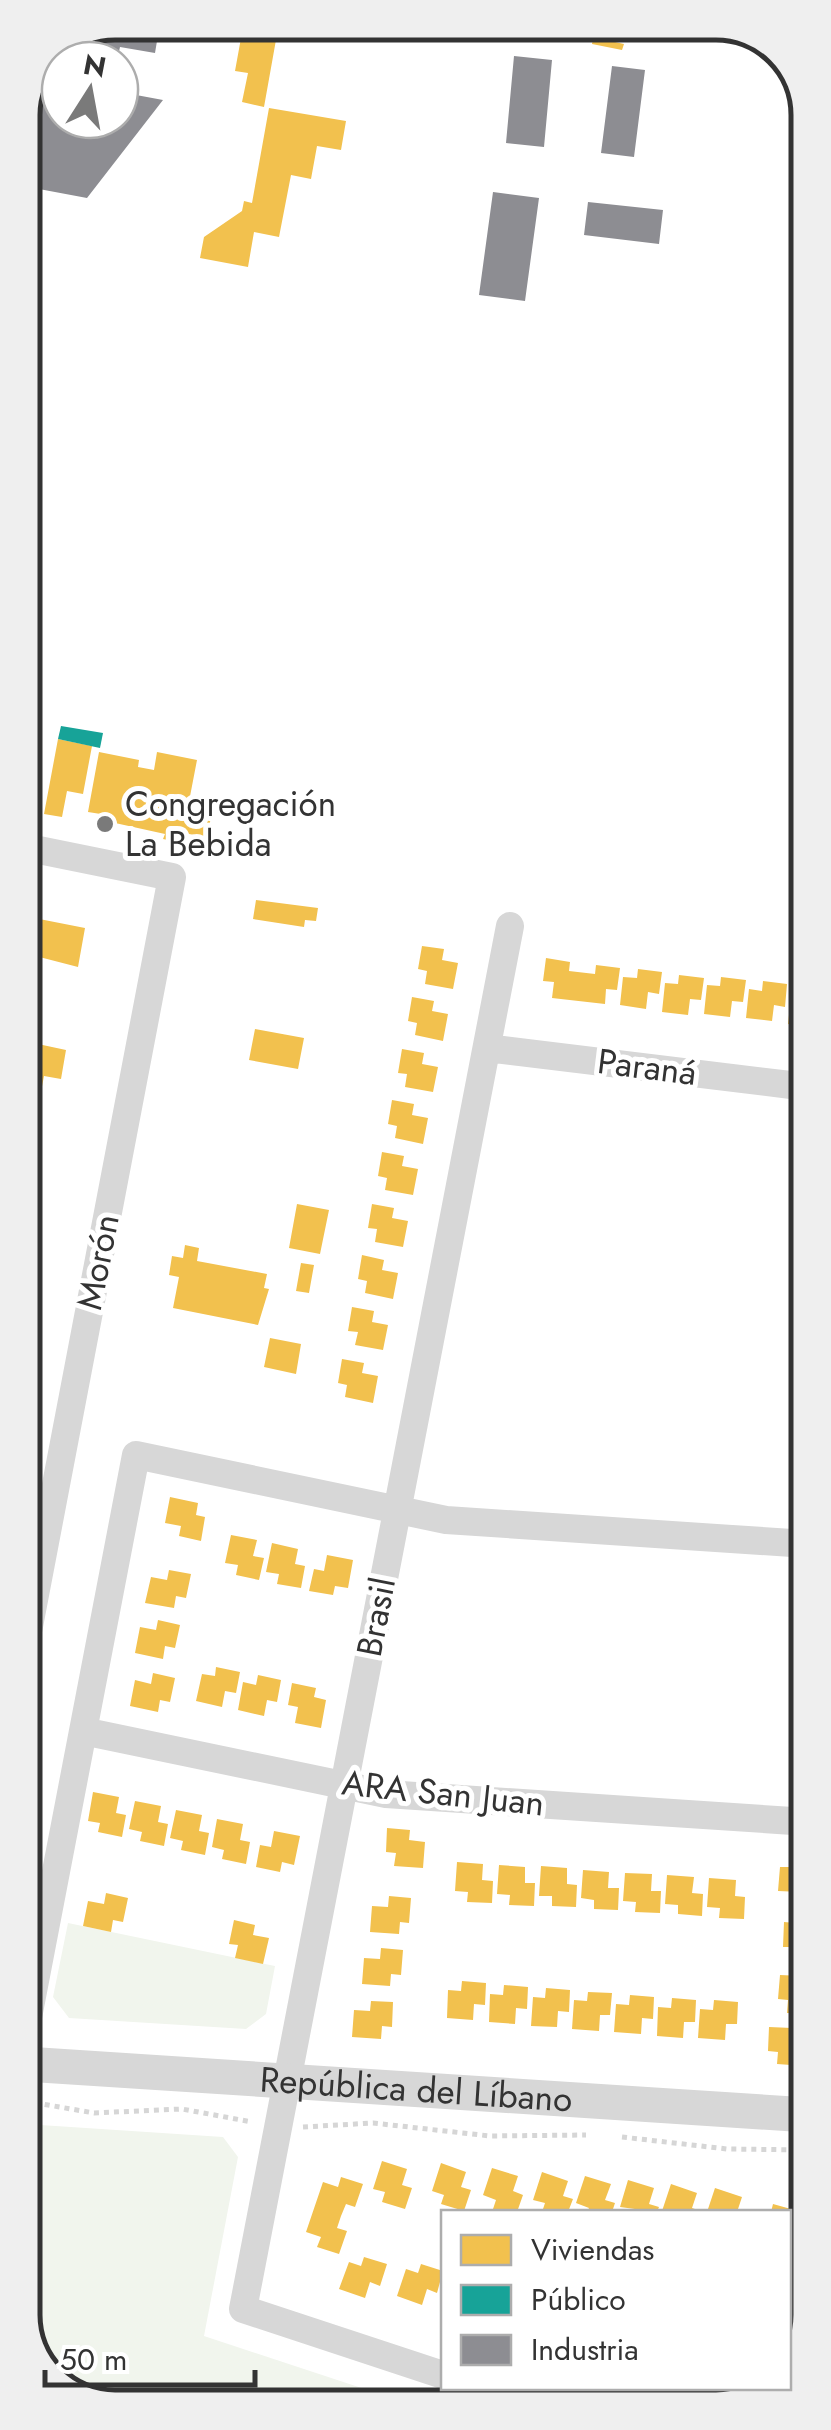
<svg xmlns="http://www.w3.org/2000/svg" width="831" height="2430" viewBox="0 0 831 2430" font-family="Jost,sans-serif">
	<rect width="100%" height="100%" fill="#fff"/>
	<path fill="#f1f5ed" d="M68 1923 275 1966 266 2014 246 2029 69 2018 53 1997Z
		M25 2124 223 2137 238 2157 204 2336 416 2406 108 2407 54 2385 26 2338Z"/>
	<path fill="#f2c14e" d="M260 23H279L264 107 242 102 248 73 235 71 241 38 254 40Z
		M596 23H619L615 42 624 44 622 50 592 44Z
		M269 108 346 121 341 150 317 146 311 179 291 175 279 237 254 232 248 267 200 258 204 237 242 211 244 201 252 203Z
		M23 736 36 739 25 785 24 784Z
		M58 739 92 746 83 794 67 791 62 817 44 814Z
		M99 752 139 760 138 767 154 770 157 752 197 760 187 812 211 817 207 837 189 834 187 844 163 839 165 834 106 821 107 815 88 812Z
		M256 900 318 908 316 921 305 920 304 927 253 919Z
		M24 916 85 928 78 967 24 953Z
		M422 946 444 949 442 960 458 963 453 989 425 984 427 971 418 969Z
		M546 958 570 962 569 971 595 974 596 965 620 968 617 990 606 989 605 1004 552 998 554 982 543 981Z
		M638 969 662 972 659 994 648 992 646 1009 620 1005 623 977 637 978Z
		M679 975 704 978 701 1000 690 999 688 1015 662 1012 665 983 678 984Z
		M721 977 746 980 743 1002 732 1001 730 1017 704 1014 707 985 720 986Z
		M763 981 787 984 785 1007 774 1005 772 1021 746 1018 749 989 762 991Z
		M791 996 807 997V1027L788 1024Z
		M412 997 434 1001 432 1011 448 1014 443 1041 415 1035 417 1023 408 1021Z
		M255 1029 304 1038 298 1069 249 1060Z
		M24 1041 66 1050 61 1079 44 1076 35 1123 24 1121Z
		M402 1049 424 1053 422 1064 438 1067 433 1092 405 1087 407 1074 398 1073Z
		M392 1100 414 1104 412 1115 428 1118 423 1144 395 1138 397 1126 388 1124Z
		M382 1152 404 1156 402 1166 418 1169 413 1195 385 1190 387 1178 378 1176Z
		M24 1187 35 1189 26 1235H24Z
		M297 1204 329 1210 320 1254 289 1248Z
		M372 1204 394 1208 392 1218 408 1221 403 1247 375 1242 377 1229 368 1228Z
		M185 1245 199 1248 197 1261 267 1274 264 1288 269 1289 258 1325 173 1308 179 1277 169 1275 172 1256 183 1258Z
		M362 1255 384 1260 382 1270 398 1273 393 1299 365 1293 367 1281 358 1279Z
		M301 1263 314 1265 309 1293 296 1291Z
		M352 1307 374 1311 372 1322 388 1325 383 1350 355 1345 358 1332 348 1331Z
		M270 1338 301 1344 296 1374 264 1367Z
		M342 1359 364 1363 362 1373 378 1376 373 1403 345 1397 347 1385 338 1383Z
		M170 1497 198 1503 196 1515 205 1517 201 1541 179 1536 181 1526 165 1523Z
		M231 1535 257 1540 253 1556 264 1558 259 1580 236 1575 238 1565 225 1563Z
		M272 1543 298 1549 295 1564 305 1566 301 1588 277 1584 279 1574 266 1572Z
		M327 1555 353 1560 348 1588 335 1586 333 1595 309 1591 314 1569 324 1571Z
		M169 1570 191 1574 186 1598 176 1596 174 1608 145 1603 151 1577 167 1580Z
		M158 1620 180 1625 175 1648 165 1646 163 1659 135 1653 140 1627 156 1630Z
		M216 1667 240 1672 236 1693 225 1691 222 1707 196 1701 202 1674 215 1676Z
		M153 1673 175 1678 170 1702 160 1700 158 1712 130 1706 135 1680 151 1684Z
		M258 1675 281 1680 277 1702 267 1700 264 1716 238 1710 243 1682 256 1685Z
		M292 1683 316 1688 314 1697 326 1700 321 1728 295 1723 298 1707 288 1705Z
		M93 1792 119 1797 116 1813 126 1815 122 1837 98 1832 100 1823 88 1821Z
		M135 1801 161 1806 158 1822 168 1824 164 1846 140 1841 142 1832 129 1829Z
		M176 1810 202 1815 199 1831 209 1833 205 1855 181 1850 183 1841 170 1838Z
		M217 1819 243 1824 240 1840 250 1842 246 1864 222 1859 224 1850 212 1847Z
		M387 1828 410 1830 409 1840 425 1842 423 1868 394 1866 396 1853 386 1852Z
		M274 1831 300 1836 294 1865 282 1862 280 1872 256 1867 260 1845 271 1847Z
		M790 1855 808 1856V1882H801V1892L778 1891 780 1867H789Z
		M457 1862 483 1864 482 1880 493 1881 492 1903 467 1902 468 1892 455 1891Z
		M499 1865 525 1867V1883H535L534 1906 509 1905 510 1895 497 1894Z
		M541 1866 567 1868V1884L577 1885 576 1907 552 1906V1896H539Z
		M583 1870 609 1872 608 1888H619L618 1910 594 1909V1900L581 1898Z
		M625 1873 652 1874 651 1891H661L660 1913 635 1912 636 1902 623 1901Z
		M667 1875 694 1877 692 1893 703 1894 702 1916 678 1914V1905L665 1904Z
		M709 1878 736 1880 735 1896 745 1897 744 1919 719 1918 720 1908 707 1907Z
		M106 1893 128 1898 123 1922 113 1920 111 1932 83 1926 88 1901 104 1904Z
		M389 1896 411 1898 409 1923 400 1922 399 1934 370 1932 372 1906 388 1907Z
		M234 1920 255 1925 253 1935 269 1938 263 1964 235 1958 238 1945 229 1944Z
		M784 1922 807 1924 808 1961 792 1960 793 1947H783Z
		M381 1948 403 1950 401 1975 391 1974 390 1986 362 1984 364 1958 380 1959Z
		M780 1975 802 1976V1987H808V2014L787 2013 788 2000 778 1999Z
		M462 1981 486 1983 485 2005 474 2004 473 2020 447 2018 448 1990 461 1991Z
		M504 1985 528 1987 527 2009 516 2008 515 2024 489 2022 490 1994 503 1995Z
		M546 1988 570 1990 569 2012 558 2011 557 2027 531 2026 533 1997 545 1998Z
		M588 1992 612 1993 610 2015H600L599 2031 572 2029 574 2000 587 2001Z
		M630 1995 654 1997 653 2019 642 2018 641 2034 614 2032 616 2004 629 2005Z
		M672 1998 696 2000 695 2022H684L683 2038 657 2036 658 2007 671 2008Z
		M714 2000 738 2002 737 2024H726L725 2040 698 2038 700 2009 713 2010Z
		M371 2001 393 2002 392 2027 382 2026 381 2039 352 2037 354 2010 370 2011Z
		M769 2027 792 2028 791 2039 807 2040 805 2066 777 2064 778 2052 768 2051Z
		M382 2161 407 2169 402 2185 412 2188 405 2209 382 2202 385 2192 373 2189Z
		M441 2163 466 2172 461 2187 471 2190 464 2211 441 2204 444 2195 432 2191Z
		M492 2168 518 2176 513 2191 523 2195 517 2212 493 2209 496 2200 483 2195Z
		M542 2172 568 2181 563 2196 573 2199 568 2212H542L545 2203 533 2200Z
		M585 2176 611 2184 605 2200 615 2203 612 2212H587L589 2208 576 2203Z
		M341 2177 363 2184 355 2207 346 2204 341 2216 337 2228 347 2231 339 2254 317 2247 321 2237 306 2232 323 2182 338 2187Z
		M628 2180 654 2188 649 2204 659 2207 657 2212 620 2207Z
		M671 2184 697 2193 692 2208 704 2212 662 2211Z
		M715 2188 742 2197 738 2209 746 2212H707Z
		M773 2204 798 2211 790 2243 788 2212H771Z
		M364 2257 387 2264 380 2286 370 2282 365 2298 339 2289 349 2262 361 2266Z
		M421 2264 443 2271 437 2293 427 2289 422 2305 397 2296 406 2269 418 2273Z
		M695 2388 718 2389 715 2399 730 2405H690Z"/>
	<path fill="#17a398" d="M61 726 103 733 100 748 58 739Z"/>
	<path fill="#8d8d92" d="M115 23H160L155 53 120 47 117 60H60V120H120V92L163 100 87 198 23 186V110L50 49Z
		M514 56 552 60 544 147 506 143Z
		M612 66 645 70 634 157 601 153Z
		M493 192 539 198 525 301 479 295Z
		M588 202 663 210 659 244 584 235Z"/>
	<g fill="none" stroke-linecap="round" stroke-linejoin="round">
		<path stroke="#d6d6d6" stroke-width="5" stroke-dasharray="5 5" stroke-linecap="butt" d="M25 2101 94 2113 182 2109 252 2122
			M303 2127 373 2123 490 2136 586 2135
			M622 2137 727 2149 808 2150"/>
		<path stroke="#d7d7d7" stroke-width="28" d="M24 847 172 877 25 1647
			M487 1048 807 1087
			M83 1731 386 1794 808 1822
			M25 2033 136 1455 446 1520 807 1544
			M790 2368 808 2297
			M443 2375 243 2309 510 926
			M480 2388 534 2405"/>
		<path stroke="#d7d7d7" stroke-width="35" id="s1" d="M25 2064 808 2115"/>
	</g>
	<circle fill="#7a7a7a" stroke="#fff" stroke-width="4" cx="105" cy="824" r="10"/>
	<g text-anchor="middle" stroke-width="10" stroke-linejoin="round" paint-order="stroke">
		<g font-size="35" fill="#333" stroke="#fff" text-anchor="start">
			<text x="125" y="816">Congregación<tspan x="125" dy="40">La Bebida</tspan></text>
		</g>
		<g font-size="35" fill="#333" stroke="#fff">
			<text transform="translate(647 1067) rotate(7)" y="12">Paraná</text>
			<text transform="translate(98 1262) rotate(-79)" y="12">Morón</text>
			<text transform="translate(376 1617) rotate(-79)" y="12">Brasil</text>
			<text transform="translate(443 1793) rotate(6)" y="12">ARA San Juan</text>
			<text dy="12" stroke="none"><textPath href="#s1" startOffset="392">República del Líbano</textPath></text>
		</g>
	</g>
	<path d="M0 0H831V2430H0ZM115 40H716A75 75 0 0 1 791 115V2315A75 75 0 0 1 716 2390H115A75 75 0 0 1 40 2315V115A75 75 0 0 1 115 40Z" fill="#efefef" fill-rule="evenodd"/>
	<path fill="none" stroke="#333" stroke-width="5" d="M115 40H716A75 75 0 0 1 791 115V2315A75 75 0 0 1 716 2390H115A75 75 0 0 1 40 2315V115A75 75 0 0 1 115 40Z"/>
	<rect x="441" y="2210" width="350" height="180" fill="#ffffff" stroke="#adadad" stroke-width="2.5"/>
	<rect x="461" y="2235" width="50" height="30" fill="#f2c14e" stroke="#adadad" stroke-width="2.5"/>
	<text x="531" y="2260" font-size="30" fill="#333333">Viviendas</text>
	<rect x="461" y="2285" width="50" height="30" fill="#17a398" stroke="#adadad" stroke-width="2.5"/>
	<text x="531" y="2310" font-size="30" fill="#333333">Público</text>
	<rect x="461" y="2335" width="50" height="30" fill="#8d8d92" stroke="#adadad" stroke-width="2.5"/>
	<text x="531" y="2360" font-size="30" fill="#333333">Industria</text>
	<g transform="translate(90 90) rotate(11)"><circle r="48" fill="#ffffff" stroke="#adadad" stroke-width="2.5"/>
	<path d="M0-8L18 38L0 25L-18 38Z" fill="#7a7a7a"/>
	<text y="-15" font-size="28" font-weight="bold" text-anchor="middle" fill="#333333">N</text>
	</g>
	<path d="M45 2370v15h210v-15" fill="none" stroke="#333333" stroke-width="5"/>
	<text x="60" y="2370" font-size="30" fill="#333333" stroke="#ffffff" stroke-width="8" paint-order="stroke">50 m</text>
</svg>
